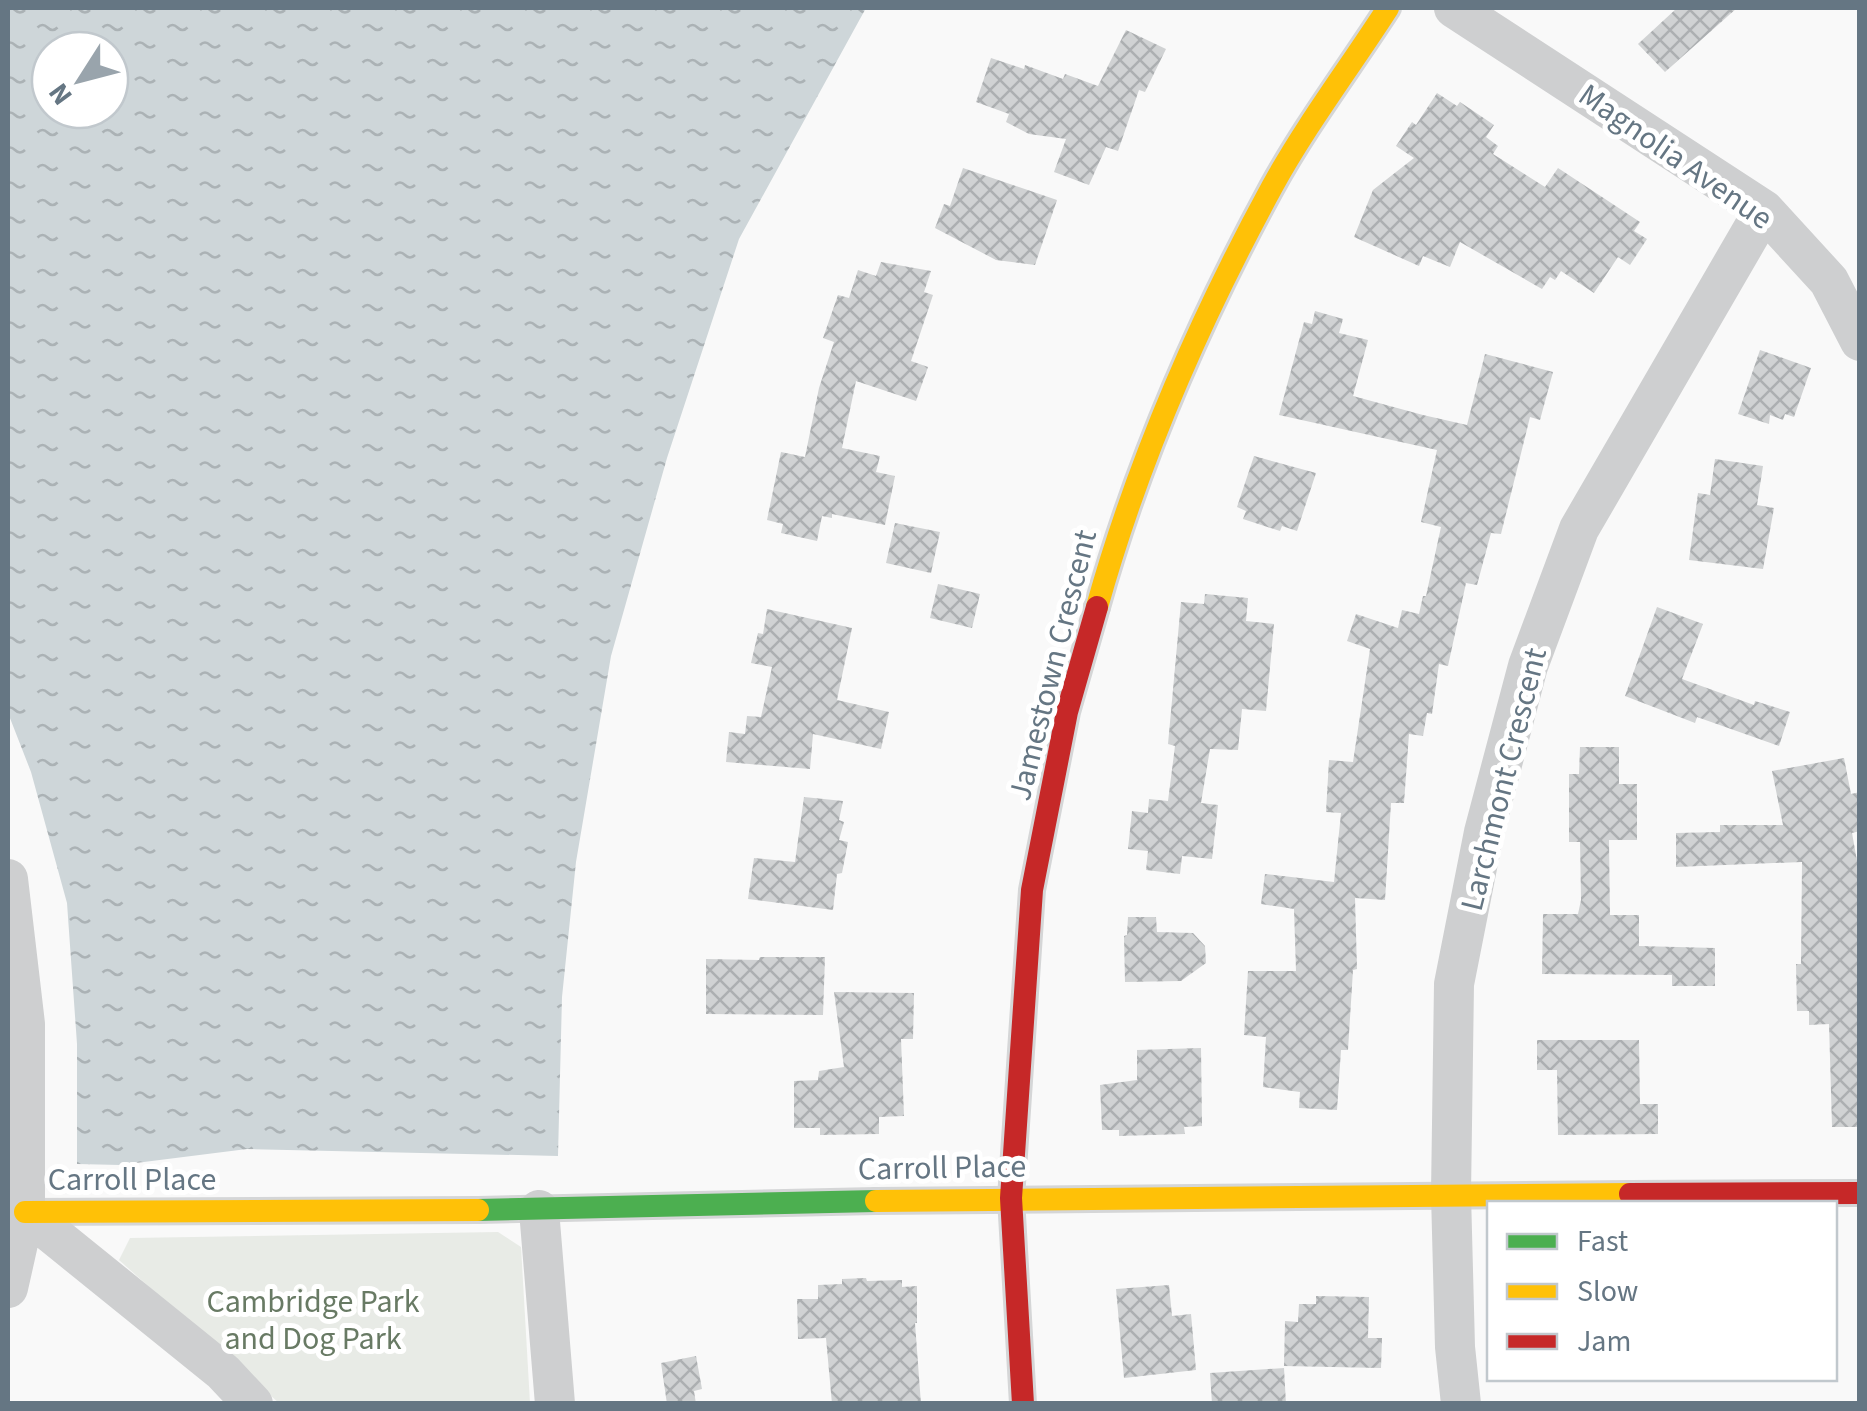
<svg xmlns="http://www.w3.org/2000/svg" width="1867" height="1411" viewBox="0 0 1867 1411" font-family="'Source Sans 3',sans-serif">
	<defs>
		<pattern id="water-ripples" width="26" height="14" patternUnits="userSpaceOnUse" patternTransform="scale(2.5)"><rect width="26" height="14" fill="#ced6d9"/><path d="M2 4q2-2 4 0t4 0M15 11q2-2 4 0t4 0" fill="none" stroke="#abb2b5"/></pattern>
		<pattern id="building-cross-hatch" width="8" height="8" patternUnits="userSpaceOnUse" patternTransform="scale(2.5)"><rect width="8" height="8" fill="#d0d2d3"/><path d="M0 0l8 8M0 8l8-8" fill="none" stroke="#acafb1"/></pattern>
	</defs>
	<rect width="100%" height="100%" fill="#f9f9f9"/>
	<path fill="#e8ebe6" d="M498 1232 521 1247 530 1403H279L119 1260 130 1238Z"/>
	<path fill="url(#water-ripples)" fill-rule="evenodd" d="M8 8H866L739 239 667 458 611 656 576 862 562 997 558 1156 247 1149 120 1165 77 1164V1044L67 903 31 772 8 713ZM50 50H110V110H50Z"/>
	<path fill="url(#building-cross-hatch)" d="M1677 8H1737L1665 72 1638 44Z
		M1126 30 1166 49 1145 92 1139 90 1118 151 1106 147 1089 185 1054 172 1066 139 1029 134 1006 122 1009 114 976 102 991 58 1024 69 1025 65 1063 79 1065 74 1098 86Z
		M1437 93 1457 106 1460 102 1494 125 1486 137 1498 146 1493 154 1545 187 1558 168 1640 222 1634 231 1647 239 1630 265 1618 257 1594 293 1561 271 1555 280 1550 277 1542 289 1460 242 1450 267 1423 256 1419 266 1354 237 1373 190 1414 158 1396 146 1412 122 1416 125Z
		M963 168 1057 200 1035 265 996 260 935 228 944 204 950 206Z
		M881 262 931 271 924 292 933 295 911 361 928 367 916 401 856 381 842 448 880 456 876 472 895 476 885 525 832 514V518L822 516 817 541 781 533 783 524 767 520 781 452 805 457 819 388 834 342 823 338 838 295 849 298 858 270 876 276Z
		M1315 311 1343 319 1339 333 1368 340 1353 396 1423 415 1467 425 1485 354 1553 372 1540 420 1530 417 1501 534 1491 533 1477 585 1466 583 1448 666 1439 664 1432 714 1427 713 1423 736 1409 734 1404 803H1391L1385 900 1355 898 1357 969 1353 970 1348 1050H1341L1337 1110 1299 1108 1300 1092 1263 1087 1266 1037 1244 1035 1248 971H1296L1294 909 1261 904 1265 874 1334 882 1341 813 1326 812 1329 760 1353 762 1370 649 1347 641 1356 614 1398 628 1402 610 1419 614 1423 596H1426L1441 527 1421 522 1437 450 1279 415 1304 322 1312 324Z
		M1760 350 1811 368 1794 417 1785 414 1783 420 1770 415 1769 424 1738 414Z
		M1254 456 1316 473 1297 531 1282 526 1280 531 1243 519 1246 511 1237 507Z
		M1715 459 1763 466 1757 505 1774 508 1763 569 1689 560 1698 493 1710 495Z
		M895 523 940 532 931 573 886 563Z
		M938 584 980 594 972 628 930 618Z
		M1205 594 1248 598 1246 621 1274 624 1266 711 1242 709 1238 750 1210 749 1201 803 1218 805 1212 859 1182 856 1180 874 1146 870 1148 851 1128 849 1132 811 1148 813 1149 799 1168 801 1175 746 1168 744 1181 602 1204 604Z
		M1657 607 1703 624 1682 679 1754 705 1755 701 1790 712 1779 746 1697 717 1695 723 1625 696Z
		M767 609 852 628 837 700 889 712 881 749 813 734 810 769 726 762 729 732 745 734 747 716 761 717 772 667 751 663 758 633 763 634Z
		M1580 747H1619V784H1637V840H1609L1610 915H1639V946L1715 948V986H1672V975L1542 974 1543 914H1578L1581 900 1580 842H1569V774H1579Z
		M1844 758 1851 794 1860 792V831L1852 833 1860 877V1127H1832L1829 1024 1809 1025V1011H1797L1796 964H1801L1802 862 1676 867V833L1720 832V825H1783L1772 771Z
		M804 797 843 801 839 820 844 822 839 840 848 842 842 873 837 874 833 910 748 899 754 858 795 862Z
		M1128 917H1156L1157 932 1193 933 1205 946 1206 963 1181 981 1125 982 1124 936 1127 935Z
		M760 957H825L823 1015 706 1014V959L759 960Z
		M834 992 914 993 913 1039H901L904 1116 879 1117V1134L820 1135V1128H794V1081L818 1080 819 1071 844 1067Z
		M1537 1040H1639L1640 1104H1658V1134L1558 1135 1557 1070H1537Z
		M1201 1048 1202 1126 1184 1127 1185 1134 1119 1136V1130H1102L1100 1085 1137 1080V1050Z
		M866 1278 867 1281 902 1280V1287L917 1286V1323H915L921 1404H832L826 1338 798 1339 797 1299H818V1285L842 1284V1279Z
		M1169 1285 1172 1316 1191 1314 1196 1370 1124 1378 1116 1289Z
		M1316 1296 1369 1297 1368 1338H1382L1381 1368 1284 1366 1285 1321 1298 1322 1299 1304H1316Z
		M696 1356 702 1389 694 1391 696 1404H667L661 1363Z
		M1284 1368 1286 1404H1212L1210 1373Z"/>
	<g fill="none" stroke-linecap="round" stroke-linejoin="round">
		<g stroke="#d5d6d7" stroke-width="28">
			<path id="fast" d="M478 1210 876 1201"/>
		</g>
		<g stroke="#d5d6d7" stroke-width="28">
			<path id="slow" d="M1097 607C1138 460 1199 321 1272 187 1306 125 1350 67 1388 8
				M876 1201 1630 1194
				M25 1212 478 1210"/>
		</g>
		<g stroke="#d5d6d7" stroke-width="28">
			<path id="jam" d="M1630 1194 1860 1193
				M1023 1404 1011 1198 1032 890 1067 712 1097 607"/>
		</g>
		<path stroke="#cecfd0" stroke-width="40" d="M1454 8 1764 210 1829 281 1860 341
			M8 879 25 1024V1212L8 1288
			M539 1210 555 1404
			M25 1212 223 1372 253 1404
			M1461 1404 1455 1347 1451 1194 1454 984 1484 832 1528 666 1579 529 1764 210"/>
		<use href="#fast" stroke="#4caf50" stroke-width="22"/>
		<use href="#slow" stroke="#ffc107" stroke-width="22"/>
		<use href="#jam" stroke="#c62828" stroke-width="22"/>
	</g>
	<g text-anchor="middle" stroke-width="10" stroke-linejoin="round" paint-order="stroke">
		<g font-size="32" fill="#657683" stroke="#fff">
			<text transform="translate(1676 156) rotate(35)" y="11">Magnolia Avenue</text>
			<text transform="translate(1052 665) rotate(-76)" y="11">Jamestown Crescent</text>
			<text transform="translate(1503 779) rotate(-76)" y="11">Larchmont Crescent</text>
			<text transform="translate(942 1167) rotate(-1)" y="11">Carroll Place</text>
			<text x="132" y="1190">Carroll Place</text>
		</g>
		<g font-size="32" fill="#687a64" stroke="#fff">
			<text x="313" y="1312">Cambridge Park<tspan x="313" dy="37">and Dog Park</tspan></text>
		</g>
	</g>
	<rect width="1867" height="1411" fill="none" stroke="#657683" stroke-width="20"/>
	<rect x="1487" y="1201" width="350" height="180" fill="#ffffff" stroke="#c1c8cd" stroke-width="2.5"/>
	<rect x="1507" y="1234" width="50" height="15" fill="#4caf50" stroke="#c1c8cd" stroke-width="2.5"/>
	<text x="1577" y="1251" font-size="30" fill="#657683">Fast</text>
	<rect x="1507" y="1284" width="50" height="15" fill="#ffc107" stroke="#c1c8cd" stroke-width="2.5"/>
	<text x="1577" y="1301" font-size="30" fill="#657683">Slow</text>
	<rect x="1507" y="1334" width="50" height="15" fill="#c62828" stroke="#c1c8cd" stroke-width="2.5"/>
	<text x="1577" y="1351" font-size="30" fill="#657683">Jam</text>
	<g transform="translate(80 80) rotate(234)"><circle r="48" fill="#ffffff" stroke="#c1c8cd" stroke-width="2.5"/>
	<path d="M0-8L18 38L0 25L-18 38Z" fill="#99a4ac"/>
	<text y="-15" font-size="28" font-weight="bold" text-anchor="middle" fill="#657683">N</text>
	</g>
</svg>
